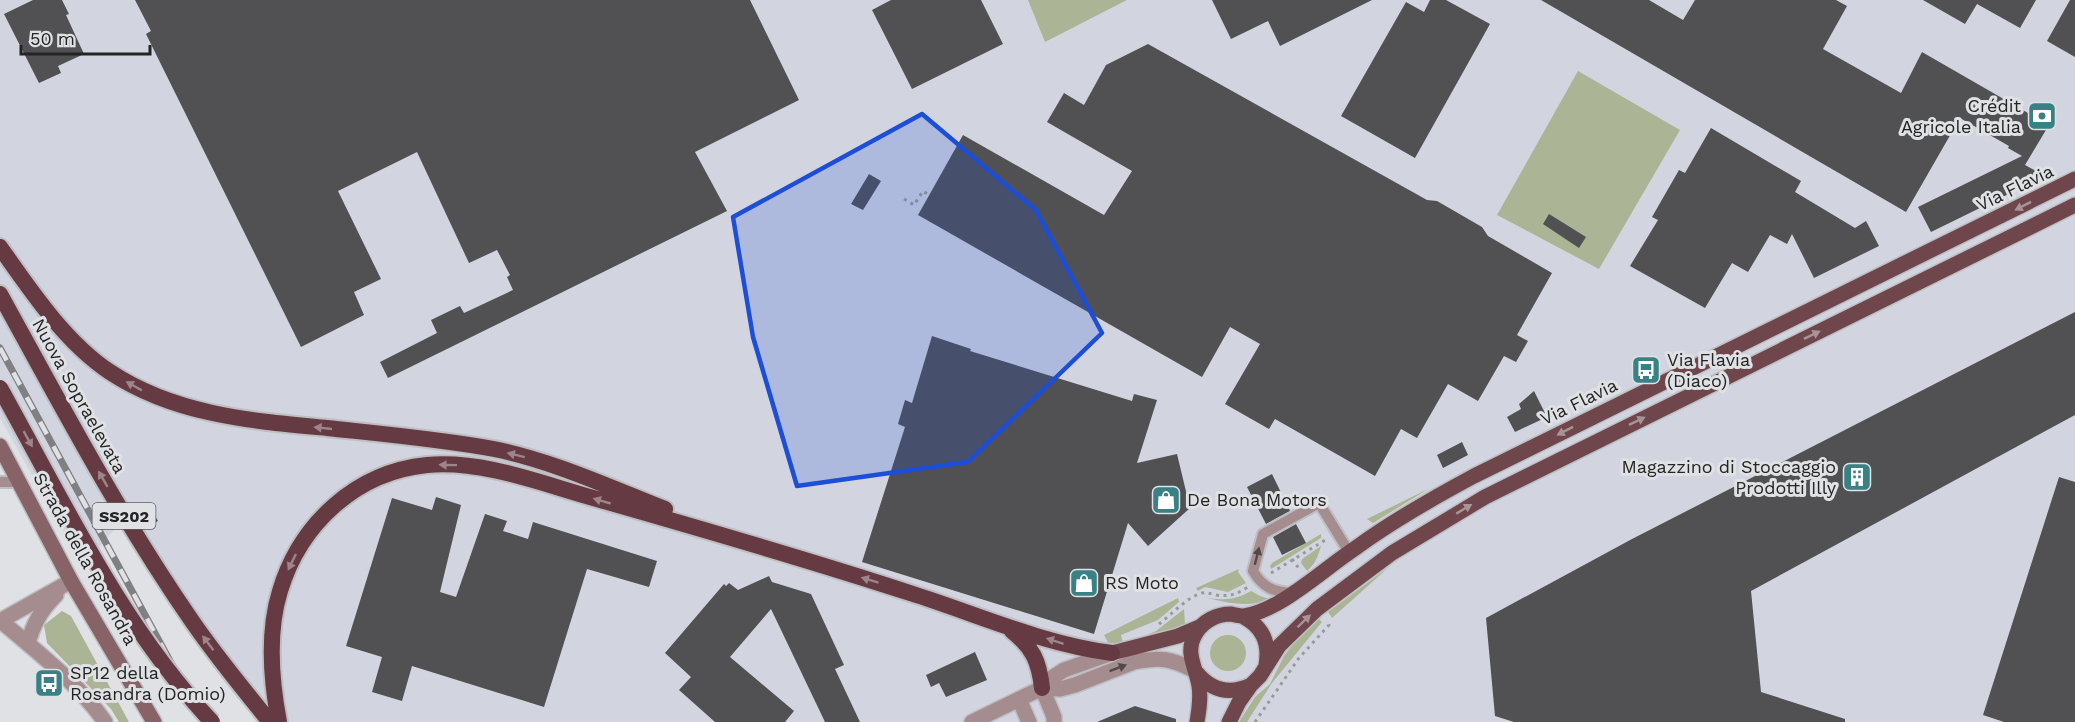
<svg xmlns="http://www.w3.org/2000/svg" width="2075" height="722" viewBox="0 0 2075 722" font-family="'Work Sans',sans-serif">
	<rect width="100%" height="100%" fill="#e0e1e4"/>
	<path fill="#d2d5df" d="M0 0H2075V722H256L130 511 83 566 0 418Z"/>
	<path fill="#abb595" d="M1028 0H1127L1045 42Z
		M1578 71 1680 130 1599 269 1497 215Z
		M1430 488 1373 523 1367 519Z
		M1321 534V538L1271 569 1270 566 1272 563Z
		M1321 546C1318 557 1315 564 1307 571L1301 563 1302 559Z
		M1389 567 1332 618 1328 612Z
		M1239 569 1238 572 1246 583 1228 592 1205 587 1198 591 1196 588Z
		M1251 591 1260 596 1270 599C1250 608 1225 603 1204 597 1223 601 1235 600 1251 591Z
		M1178 598 1179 602 1158 620 1121 635 1123 643 1110 646 1104 635Z
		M1184 609 1185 624 1177 630 1138 639 1156 631Z
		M62 611 71 616 129 722H119L111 709 47 643 44 625Z
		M1319 619 1322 622 1272 683 1247 722H1239L1255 697 1270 684 1284 656 1297 639Z
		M1210 653a18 18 0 1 1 36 0a18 18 0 1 1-36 0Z"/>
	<path fill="#515052" d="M33 0H62L69 14 66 15 84 54 58 66 61 73 39 83 4 14Z
		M135 0H750L799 100 695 152 727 211 388 378 380 362 437 333 431 320 460 306 464 313 513 290 507 277 510 275 497 250 469 263 417 152 338 191 381 279 354 292 364 315 301 347 146 34 151 31Z
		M891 0H981L1003 44 912 89 872 10Z
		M1212 0H1372L1280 46 1268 21 1231 39Z
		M1430 0H1446L1490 24 1415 158 1341 116 1406 2 1424 12Z
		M1541 0H1649L1683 20 1695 0H1836L1847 6 1823 49 1901 93 1922 52 2028 113 2034 102 2055 115 2025 165 2045 176 1931 232 1918 207 2022 156 2008 148 2009 146 1960 118 1906 212Z
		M1923 0H2036L2020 28 1977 4 1965 24Z
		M2070 0H2075V57L2047 41Z
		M1148 44 1427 200 1437 201 1482 227 1488 236 1552 273 1517 335 1528 341 1516 362 1504 356 1478 401 1448 384 1417 438 1401 429 1375 476 1275 419 1269 429 1225 404 1260 344 1230 327 1202 377 918 215 963 135 1104 215 1132 171 1047 122 1064 93 1084 105 1106 65Z
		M1711 128 1801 181 1795 192 1855 228 1866 221 1879 246 1814 278 1792 234 1787 244 1770 235 1748 272 1732 263 1705 308 1630 266 1658 220 1652 217 1679 170 1685 173Z
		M869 174 881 181 863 210 851 204Z
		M1549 214 1586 237 1579 248 1543 224Z
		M2075 312V415L1751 591 1761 692 1845 719V722H1514L1495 716 1486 618 1632 539Z
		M932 336 971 349 970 351 1132 401 1134 394 1157 400 1137 463 1177 454 1190 508 1148 546 1128 523 1094 634 862 562 905 427 898 424 905 400 912 403Z
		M1534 391 1547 417 1515 432 1507 417 1521 409 1519 404Z
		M1462 442 1468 455 1443 468 1437 455Z
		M1272 474 1290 511 1266 524 1247 487Z
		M2059 477 2075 482V722H2004L1983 715Z
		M436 497 461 505 440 592 456 597 485 514 507 521 503 531 528 539 533 522 657 561 649 587 587 569 544 707 412 666 402 701 372 692 382 657 346 646 392 498 432 510Z
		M148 504 158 521 145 528 135 511Z
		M1296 524 1306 543 1282 555 1273 537Z
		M769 576 772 582 811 594 844 665 835 669 860 722H825L771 609 730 657 794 711 785 722H715L679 690 691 677 665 653 724 584 726 586 729 583 738 590Z
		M975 652 987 680 946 697 939 683 931 687 926 675Z
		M1135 706 1176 719V722H1097Z"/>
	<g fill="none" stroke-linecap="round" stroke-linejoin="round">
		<g stroke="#bebfc2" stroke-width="14">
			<path id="service" d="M0 482H20
				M1293 593C1274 592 1263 588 1253 571L1263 534 1319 503 1349 552"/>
		</g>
		<g stroke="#bebfc2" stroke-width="18">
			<path id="minor" d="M1042 688 1060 689 1075 685 1134 662C1160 657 1171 658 1195 671
				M1042 688 1054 717V722
				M1019 699 1029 722
				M972 722 1042 688 1053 677 1064 670 1112 653"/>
		</g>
		<g stroke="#bebfc2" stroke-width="18">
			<path id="tertiary" d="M0 621 71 581
				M1 621C37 652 78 683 105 722
				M28 644C33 624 41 610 56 595"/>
		</g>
		<g stroke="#bebfc2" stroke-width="18">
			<path id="secondary" d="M0 446 71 581 154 722"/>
		</g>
		<g stroke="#bebfc2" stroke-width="18">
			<path id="primary" d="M1242 616C1262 626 1270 642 1266 665
				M1112 653 1178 636 1202 626
				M1197 673C1212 691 1230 695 1251 685
				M1197 722C1199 710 1201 698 1199 686 1196 667 1184 652 1196 633 1203 621 1217 614 1231 614 1235 615 1239 616 1244 616 1257 614 1267 609 1278 603 1306 587 1330 565 1357 547 1394 520 1433 498 1474 476L2075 179
				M1229 722 1239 702 1251 685 1260 676 1279 646 1317 609 1392 553 1485 497 2075 205"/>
		</g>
		<g stroke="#bebfc2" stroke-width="20">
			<path id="trunk" d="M0 247C31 291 65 342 110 372 175 415 252 421 327 428 383 434 439 439 494 449 553 461 609 487 665 509
				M0 294C61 405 120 517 192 621 216 656 243 689 270 722
				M1012 631C1033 648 1039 661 1042 688
				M279 722C271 680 267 633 280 591 300 524 356 472 427 465 485 460 542 484 597 499 702 529 806 559 910 593 977 614 1042 644 1112 653"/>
		</g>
		<path stroke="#999a9c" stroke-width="3" stroke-dasharray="3 4.5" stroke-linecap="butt" d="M904 199 914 205 923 191 929 195
			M1292 559 1300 570
			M1271 573 1327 539
			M1159 624C1172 614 1186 598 1202 593 1207 592 1211 594 1216 595 1229 597 1237 594 1248 587
			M1255 722 1299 658 1329 625 1326 621"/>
		<use href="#service" stroke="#a58c8f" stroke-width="10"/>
		<use href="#minor" stroke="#a58c8f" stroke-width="15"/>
		<use href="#tertiary" stroke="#a58c8f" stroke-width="15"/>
		<use href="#secondary" stroke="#876368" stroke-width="15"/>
		<use href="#primary" stroke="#70464d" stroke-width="15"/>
		<use href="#trunk" stroke="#663a42" stroke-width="16"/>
		<g stroke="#808082" stroke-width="7">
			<path id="rail" d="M0 348 176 672"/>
		</g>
		<use href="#rail" stroke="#e0e1e4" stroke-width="4.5" stroke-dasharray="14" stroke-linecap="butt"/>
		<g stroke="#bebfc2" stroke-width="20" stroke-linecap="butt">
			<path id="trunk-bridge" d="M0 388C64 503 121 625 212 722"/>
		</g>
		<use href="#trunk-bridge" stroke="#663a42" stroke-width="16"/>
	</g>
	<defs><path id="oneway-solid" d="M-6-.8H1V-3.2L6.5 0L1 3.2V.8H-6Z" transform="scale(1.5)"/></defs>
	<g fill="#a89498">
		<use href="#oneway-solid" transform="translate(2023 206) rotate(153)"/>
		<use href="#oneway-solid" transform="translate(1812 335) rotate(-26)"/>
		<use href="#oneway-solid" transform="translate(1637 421) rotate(-26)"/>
		<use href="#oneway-solid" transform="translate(1565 431) rotate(153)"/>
		<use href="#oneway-solid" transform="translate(1464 509) rotate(-31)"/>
		<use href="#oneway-solid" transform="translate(1304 621) rotate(-44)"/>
	</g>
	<g fill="#9d858b">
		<use href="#oneway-solid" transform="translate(134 386) rotate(-151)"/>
		<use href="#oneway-solid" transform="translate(323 428) rotate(-174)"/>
		<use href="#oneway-solid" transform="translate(28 439) rotate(61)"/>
		<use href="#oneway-solid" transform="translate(516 455) rotate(-166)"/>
		<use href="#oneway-solid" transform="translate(448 465) rotate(-179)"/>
		<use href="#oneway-solid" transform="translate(103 479) rotate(-120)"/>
		<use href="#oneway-solid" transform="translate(602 501) rotate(-164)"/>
		<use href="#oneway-solid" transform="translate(292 562) rotate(116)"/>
		<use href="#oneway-solid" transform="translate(870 580) rotate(-163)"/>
		<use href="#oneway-solid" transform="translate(1055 641) rotate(-162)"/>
		<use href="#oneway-solid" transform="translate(208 643) rotate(-127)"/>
	</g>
	<g fill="#51484a">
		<use href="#oneway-solid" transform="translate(1257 556) rotate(-76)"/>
		<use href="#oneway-solid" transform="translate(1118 668) rotate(-21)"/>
	</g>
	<path fill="#1d4ed8" fill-opacity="0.2" stroke="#1d4ed8" stroke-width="4.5" stroke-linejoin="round" d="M922 114 1036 210 1102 333 968 462 797 486 753 337 733 217Z"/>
	<defs>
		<g id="bank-square" transform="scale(1.5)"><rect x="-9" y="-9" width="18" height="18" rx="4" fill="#388185" stroke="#e0e1e4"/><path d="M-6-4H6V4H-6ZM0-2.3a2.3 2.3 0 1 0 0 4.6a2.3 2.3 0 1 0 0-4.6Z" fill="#fff"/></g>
		<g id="bus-square" transform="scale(1.5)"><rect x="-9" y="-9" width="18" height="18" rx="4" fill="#388185" stroke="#e0e1e4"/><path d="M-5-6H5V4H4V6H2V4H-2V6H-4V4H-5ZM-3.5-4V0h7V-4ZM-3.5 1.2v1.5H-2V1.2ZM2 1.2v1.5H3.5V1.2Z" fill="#fff"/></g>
		<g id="building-square" transform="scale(1.5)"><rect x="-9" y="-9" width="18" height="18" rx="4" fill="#388185" stroke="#e0e1e4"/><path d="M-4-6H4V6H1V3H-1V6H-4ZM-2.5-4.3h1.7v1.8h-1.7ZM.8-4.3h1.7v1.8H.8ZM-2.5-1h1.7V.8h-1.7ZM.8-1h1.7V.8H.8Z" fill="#fff"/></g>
		<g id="shop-square" transform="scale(1.5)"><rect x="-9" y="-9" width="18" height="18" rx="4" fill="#388185" stroke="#e0e1e4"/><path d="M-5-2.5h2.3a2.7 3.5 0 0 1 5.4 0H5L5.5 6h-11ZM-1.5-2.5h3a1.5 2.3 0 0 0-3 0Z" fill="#fff"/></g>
	</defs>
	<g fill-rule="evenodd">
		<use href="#bank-square" x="2042" y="116"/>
		<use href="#bus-square" x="1646" y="370"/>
		<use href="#building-square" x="1857" y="477"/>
		<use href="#shop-square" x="1166" y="500"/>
		<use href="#shop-square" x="1084" y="583"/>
		<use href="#bus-square" x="49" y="683"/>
	</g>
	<g text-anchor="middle" stroke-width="6" stroke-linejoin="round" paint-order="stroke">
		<rect fill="#e0e1e4" stroke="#5c5d5e" stroke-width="1.5" x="92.5" y="503" width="63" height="26" rx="4.5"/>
		<g font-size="16" font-weight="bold" fill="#242425">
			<text x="124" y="522">SS202</text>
		</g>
		<g font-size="18" fill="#242425" stroke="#e0e1e4" text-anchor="start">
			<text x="2021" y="112" text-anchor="end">Crédit<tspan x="2021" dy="21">Agricole Italia</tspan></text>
			<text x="1667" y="366">Via Flavia<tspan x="1667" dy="21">(Diaco)</tspan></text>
			<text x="1836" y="473" text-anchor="end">Magazzino di Stoccaggio<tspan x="1836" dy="21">Prodotti Illy</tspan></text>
			<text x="1187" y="506">De Bona Motors</text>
			<text x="1105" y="589">RS Moto</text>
			<text x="70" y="679">SP12 della<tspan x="70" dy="21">Rosandra (Domio)</tspan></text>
		</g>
		<g font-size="18" fill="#242425" stroke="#e0e1e4">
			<text transform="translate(2015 188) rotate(-26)" y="6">Via Flavia</text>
			<text transform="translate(79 396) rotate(61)" y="6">Nuova Sopraelevata</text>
			<text transform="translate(1579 402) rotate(-26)" y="6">Via Flavia</text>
			<text transform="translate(85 559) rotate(61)" y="6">Strada della Rosandra</text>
		</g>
	</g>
	<path d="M21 45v9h129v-9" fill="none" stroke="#242425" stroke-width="3"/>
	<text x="30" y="45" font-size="18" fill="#242425" stroke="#e0e1e4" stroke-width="4.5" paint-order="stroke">50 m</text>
</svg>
